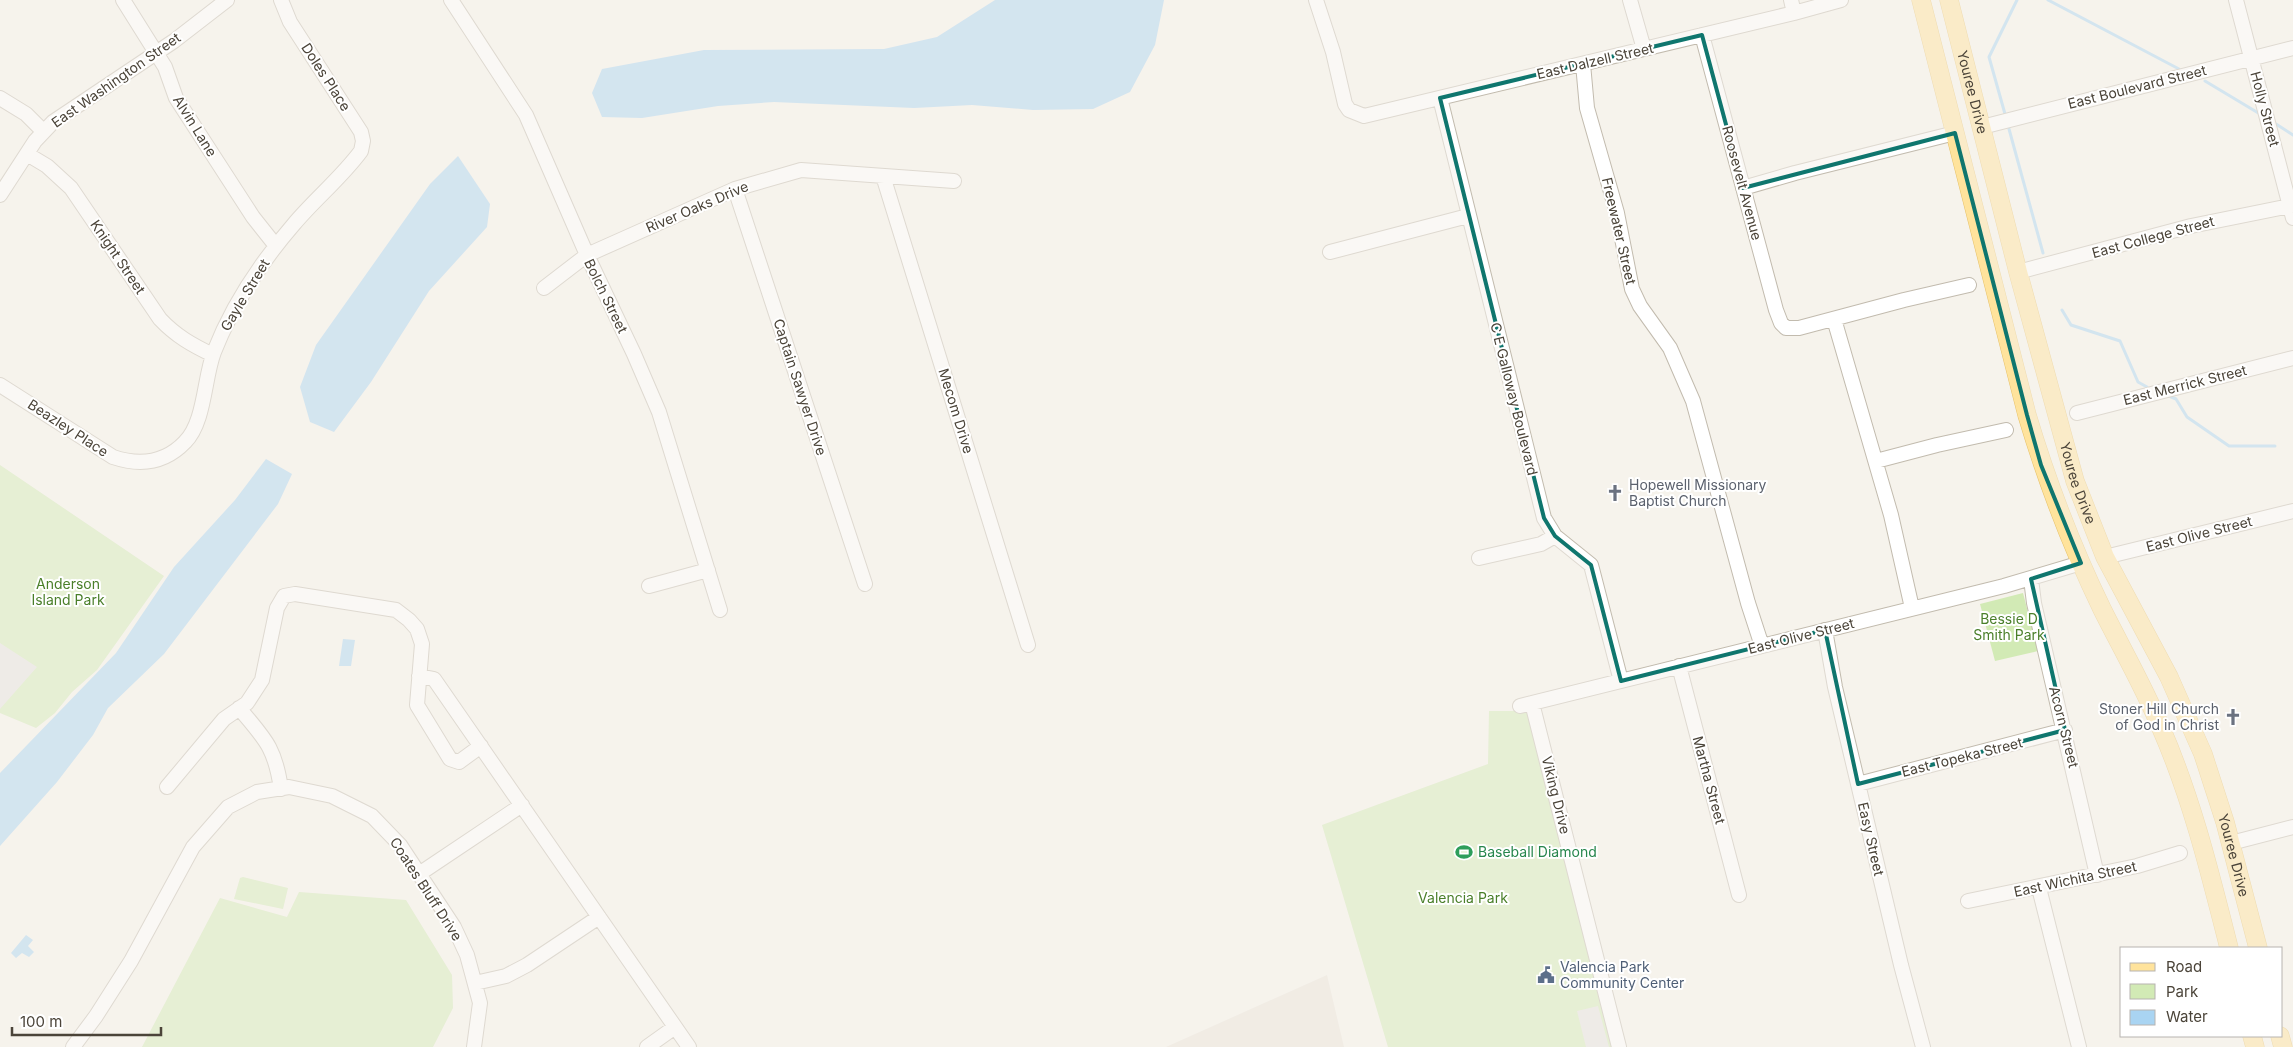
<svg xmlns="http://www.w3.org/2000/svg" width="2293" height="1047" viewBox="0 0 2293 1047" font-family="Inter,sans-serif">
	<rect width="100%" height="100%" fill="#f6f3ec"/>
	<path fill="#eae5da" d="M1327 975 1344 1047H1166Z"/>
	<path fill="#d2eab5" d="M0 465 164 576 97 670 72 692 55 713 36 728 0 713Z
		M2023 593 2038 651 1995 661 1980 604Z
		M1489 711H1534L1619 1047H1388L1322 825 1488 764Z
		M243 877 288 888 283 909 234 899 240 878Z
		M299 892 406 900 452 975 453 1008 433 1047H142L220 898 287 917Z"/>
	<path fill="#e5e3e0" d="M0 643 37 667 0 709Z
		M1598 1006 1609 1047H1586L1577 1011Z"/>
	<path fill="#a9d4f2" d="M995 0H1164L1155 45 1130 92 1093 109 1033 110 972 105 914 108 774 102 718 106 642 118 602 117 592 93 602 69 704 50 884 49 937 37Z
		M458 156 490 204 487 227 429 291 371 382 334 432 310 422 300 387 316 345 430 184Z
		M266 459 292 474 278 504 164 654 108 708 93 735 57 782 0 846V773L116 653 174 567 235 500Z
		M343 639 355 640 351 666H339Z
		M26 935 33 940 28 946 34 952 29 957 22 953 16 958 11 953Z"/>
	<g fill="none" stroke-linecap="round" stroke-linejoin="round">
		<path stroke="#a9d4f2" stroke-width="3" d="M2048 0 2179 69
			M2205 81 2260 114
			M2005 114 1989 57 2017 0
			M2276 124 2293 135
			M2009 129 2043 253
			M2062 310 2071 325 2120 341 2138 382 2147 387
			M2169 396 2176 399 2187 417 2229 446H2275"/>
		<g stroke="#c2bbae" stroke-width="16">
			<path id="minor" d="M123 0 165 67 176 98 253 217 276 246
				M451 0 526 115 587 255 634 354 659 412 720 610
				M1316 0 1333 52 1345 104 1349 110 1364 116 1794 13 1841 0
				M1630 0 1644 49
				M1791 0 1794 13
				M2236 0 2293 218
				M1702 35 1776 310 1781 323 1786 328H1799L1904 300 1969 285
				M1583 64 1587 108 1617 213 1632 289 1640 306 1670 348 1693 401 1748 603 1762 646
				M0 98 26 114 43 131
				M1440 98 1544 518 1555 536 1591 565 1621 681
				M1982 127 2293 48
				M27 154 47 166 71 188 160 319C176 336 192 345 213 355
				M883 176 1028 645
				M1743 188 1795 173 1955 133
				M735 189 865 584
				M0 195 35 141 53 122 174 41 227 0
				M1330 252 1468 216
				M2018 272 2191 226 2290 206
				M544 288 587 255 735 189 801 170 954 181
				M1834 319 1891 515 1912 608
				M0 385 113 457C140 466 165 463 185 442 205 422 204 378 214 352 232 306 262 261 294 224 315 199 342 177 361 151L363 141 361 132 290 22 281 0
				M2077 413 2293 358
				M1876 461 1937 445 2006 430
				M2105 557 2293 511
				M1479 558 1541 544 1555 536
				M2031 579 2034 603 2097 875
				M649 586 708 570
				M1825 630 1835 687 1901 965 1923 1047
				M1679 666 1739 895
				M419 676 434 679 689 1047
				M1532 703 1619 1047
				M1520 706 2004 586 2081 563
				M239 708C265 739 275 747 281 789
				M1858 784 2065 730
				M167 787 224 719 247 703 262 680 277 608 284 596 295 594 396 610 409 620 417 629 422 644 417 705 450 759 459 762 481 746
				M2231 843 2293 827
				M419 874 522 805
				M2039 888 2079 1047
				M1968 901 2137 866 2180 853
				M475 983 506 976 527 965 599 917
				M73 1047 96 1016 131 961 193 847 228 807 257 792 289 787 332 796 372 816 400 845 454 927 467 955 480 1003 474 1047
				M647 1047 675 1027"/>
		</g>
		<g stroke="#e6c16a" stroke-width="19">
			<g id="major">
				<path d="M1921 0 2027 415C2047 482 2072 547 2102 609 2122 649 2144 687 2161 728 2192 799 2210 873 2229 948"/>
				<path id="s1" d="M1949 0 2018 272 2075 481 2105 557 2169 677 2203 754 2225 822 2258 948"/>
				<path d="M2252 1036 2255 1047"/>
				<path d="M2280 1036 2283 1047"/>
			</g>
		</g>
		<use href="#minor" stroke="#fff" stroke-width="14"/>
		<use href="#major" stroke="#ffe39c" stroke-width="18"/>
	</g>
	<path d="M0 0H2293V1047H0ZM1702 35 1743 188 1955 133 2027 415 2041 465 2081 563 2031 579 2065 730 1858 784 1825 630 1621 681 1591 565 1555 536 1544 518 1440 98Z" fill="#f6f3ec" fill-opacity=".55" fill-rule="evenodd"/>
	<path fill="none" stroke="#0f766e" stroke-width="4" stroke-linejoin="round" d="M1702 35 1743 188 1955 133 2027 415 2041 465 2081 563 2031 579 2065 730 1858 784 1825 630 1621 681 1591 565 1555 536 1544 518 1440 98Z"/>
	<defs>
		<g id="church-bare" transform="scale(1.35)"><path d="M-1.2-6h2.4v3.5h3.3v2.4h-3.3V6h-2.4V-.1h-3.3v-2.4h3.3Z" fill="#6b7280" stroke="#fff" stroke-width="2.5" paint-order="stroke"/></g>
		<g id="stadium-bare" transform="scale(1.35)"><path d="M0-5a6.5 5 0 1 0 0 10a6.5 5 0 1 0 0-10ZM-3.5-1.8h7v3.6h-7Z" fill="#2e9e5b" stroke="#fff" stroke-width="2.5" paint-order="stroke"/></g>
		<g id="civic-bare" transform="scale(1.35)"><path d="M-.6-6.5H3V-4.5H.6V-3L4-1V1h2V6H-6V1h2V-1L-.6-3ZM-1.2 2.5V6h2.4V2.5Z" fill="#5c6f8a" stroke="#fff" stroke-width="2.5" paint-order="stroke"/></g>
	</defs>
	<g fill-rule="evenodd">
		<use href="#church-bare" x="1615" y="493"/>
		<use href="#church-bare" x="2233" y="717"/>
		<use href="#stadium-bare" x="1464" y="852"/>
		<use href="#civic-bare" x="1546" y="975"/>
	</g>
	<g text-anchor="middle" stroke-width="4" stroke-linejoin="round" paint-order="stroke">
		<g font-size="14" fill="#4b4439" stroke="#fff">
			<text transform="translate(1595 61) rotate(-13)" y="5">East Dalzell Street</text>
			<text transform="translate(326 77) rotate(57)" y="5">Doles Place</text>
			<text transform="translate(116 80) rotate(-35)" y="5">East Washington Street</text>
			<text transform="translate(2137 87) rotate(-14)" y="5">East Boulevard Street</text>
			<text dy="5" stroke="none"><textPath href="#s1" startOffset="95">Youree Drive</textPath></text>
			<text transform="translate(2265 109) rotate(75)" y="5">Holly Street</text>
			<text transform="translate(195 126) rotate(58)" y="5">Alvin Lane</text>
			<text transform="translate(1742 183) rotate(75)" y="5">Roosevelt Avenue</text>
			<text transform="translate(697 207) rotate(-23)" y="5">River Oaks Drive</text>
			<text transform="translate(1619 231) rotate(77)" y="5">Freewater Street</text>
			<text transform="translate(2153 237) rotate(-15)" y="5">East College Street</text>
			<text transform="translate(118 257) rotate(56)" y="5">Knight Street</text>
			<text transform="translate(245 295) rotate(-59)" y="5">Gayle Street</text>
			<text transform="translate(606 296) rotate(64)" y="5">Bolch Street</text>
			<text transform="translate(2185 385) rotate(-14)" y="5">East Merrick Street</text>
			<text transform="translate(800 387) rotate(72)" y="5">Captain Sawyer Drive</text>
			<text transform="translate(1514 399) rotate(76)" y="5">C E Galloway Boulevard</text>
			<text transform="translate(956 411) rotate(73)" y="5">Mecom Drive</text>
			<text transform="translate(68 428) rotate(33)" y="5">Beazley Place</text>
			<text dy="5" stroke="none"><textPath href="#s1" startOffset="500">Youree Drive</textPath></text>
			<text transform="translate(2199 534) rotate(-14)" y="5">East Olive Street</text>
			<text transform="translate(1801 636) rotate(-14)" y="5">East Olive Street</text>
			<text transform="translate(2064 727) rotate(76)" y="5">Acorn Street</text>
			<text transform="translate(1962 757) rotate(-14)" y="5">East Topeka Street</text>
			<text transform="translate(1709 780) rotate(75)" y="5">Martha Street</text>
			<text transform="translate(1556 795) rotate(76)" y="5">Viking Drive</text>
			<text transform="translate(1871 839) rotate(77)" y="5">Easy Street</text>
			<text dy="5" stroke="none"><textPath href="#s1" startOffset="905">Youree Drive</textPath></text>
			<text transform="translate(2075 879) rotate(-12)" y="5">East Wichita Street</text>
			<text transform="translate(426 889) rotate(57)" y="5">Coates Bluff Drive</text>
		</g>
		<g font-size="14" fill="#5b616d" stroke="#fff" text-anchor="start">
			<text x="1629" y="490">Hopewell Missionary<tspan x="1629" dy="16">Baptist Church</tspan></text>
			<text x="2219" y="714" text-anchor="end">Stoner Hill Church<tspan x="2219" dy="16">of God in Christ</tspan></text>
		</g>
		<g font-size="14" fill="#4a7f2a" stroke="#fff">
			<text x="68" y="589">Anderson<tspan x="68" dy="16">Island Park</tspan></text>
			<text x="2009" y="624">Bessie D<tspan x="2009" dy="16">Smith Park</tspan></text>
			<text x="1463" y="903">Valencia Park</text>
		</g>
		<g font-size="14" fill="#27864d" stroke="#fff" text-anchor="start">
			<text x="1478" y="857">Baseball Diamond</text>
		</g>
		<g font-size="14" fill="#4e5e75" stroke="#fff" text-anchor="start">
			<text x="1560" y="972">Valencia Park<tspan x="1560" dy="16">Community Center</tspan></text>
		</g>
	</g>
	<rect x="2120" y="947" width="162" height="90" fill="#ffffff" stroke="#b7b4b0"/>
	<rect x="2130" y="963" width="25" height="8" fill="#ffe39c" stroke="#b7b4b0"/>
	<text x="2166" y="972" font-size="15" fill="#4b4439">Road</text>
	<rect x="2130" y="984" width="25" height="15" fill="#d2eab5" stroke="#b7b4b0"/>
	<text x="2166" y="997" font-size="15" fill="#4b4439">Park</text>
	<rect x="2130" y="1010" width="25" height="15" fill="#a9d4f2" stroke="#b7b4b0"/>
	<text x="2166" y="1022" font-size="15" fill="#4b4439">Water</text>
	<path d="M12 1027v8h149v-8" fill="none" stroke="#4b4439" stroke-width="2.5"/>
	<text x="20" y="1027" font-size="15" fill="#4b4439" stroke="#ffffff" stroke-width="4" paint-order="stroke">100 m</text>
</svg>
